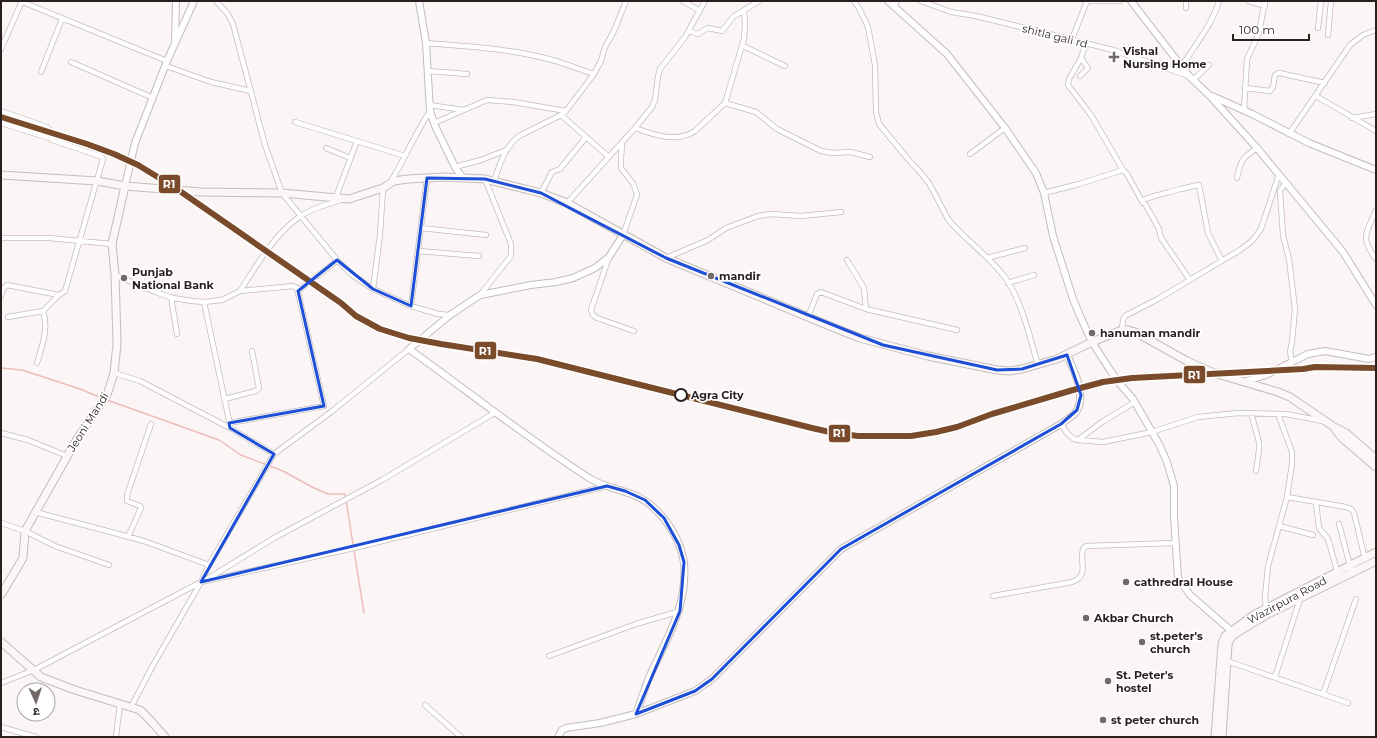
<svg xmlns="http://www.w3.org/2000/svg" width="1377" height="738" viewBox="0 0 1377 738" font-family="Montserrat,'Noto Sans Devanagari',sans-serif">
	<rect width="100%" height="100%" fill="#fbf6f5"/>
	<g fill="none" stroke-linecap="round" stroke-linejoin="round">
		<path stroke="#ebbdb8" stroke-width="1.5" d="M1 368 22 370 80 389 102 398
			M107 400 219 440 241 455 283 471 312 487 328 494H345L364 613"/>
		<g stroke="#c3bdbc" stroke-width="6">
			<path id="minor" d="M20 1 167 61
				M216 1 227 13 233 24 265 145 282 193 337 260 352 275 373 289 411 306 438 314 450 315
				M683 1 700 11
				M854 1 859 8 868 27 875 65 876 112 879 124 908 159 920 172 929 183 948 219 954 226C970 243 989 257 1004 276 1021 298 1030 338 1038 365
				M921 1 951 12 976 16 1033 30 1113 50 1189 76
				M1087 1H1120
				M1186 1V8
				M1248 1 1265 6
				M894 6 897 1
				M1318 28 1321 1
				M689 31 698 34 708 28 722 31 733 17 759 1
				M1328 35 1331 1
				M1072 39 1087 1
				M426 43C469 46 514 49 556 61 569 65 581 70 594 74
				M743 46 785 66
				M1 49 22 1
				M1081 58 1069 79 1068 85 1091 115 1123 170
				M71 62 153 98
				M166 66 211 82 251 91
				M1182 66C1195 45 1212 25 1219 1
				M428 71 467 74
				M41 72 62 19
				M1080 76 1088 68 1081 58 1086 43
				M1193 80 1209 65
				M1245 88 1270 91 1273 87 1275 75 1279 73 1325 83
				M1316 96 1376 131
				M725 103 756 112 777 129 821 151 833 153 851 152 870 157
				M429 105 464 110
				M1244 110 1247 59 1259 33 1265 1
				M1 111 47 127 50 130
				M561 115 609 157
				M1352 118 1376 114
				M295 122 405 156
				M1 123 49 138
				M434 123 487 100 513 102 566 111
				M635 128C654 135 677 143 695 131L725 103 744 39 745 25 744 11
				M1289 134 1350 45 1363 35 1376 30
				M622 142 621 160V168L634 185 637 195 623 235
				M326 148 350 158
				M970 154 1005 128
				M455 167 481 160 506 150
				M1237 178C1241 160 1241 159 1257 148
				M494 181C500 164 504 148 519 136L561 115 566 111 594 74 601 61 605 47 614 31 626 1
				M1286 182 1280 191 1283 236 1289 259 1295 309 1292 342 1290 352 1292 362
				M390 183C404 160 415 134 430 111
				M541 193 552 172 560 169 586 137
				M1044 193 1079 184 1123 170 1127 174 1143 203
				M336 197 357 141
				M567 203 635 128 652 107 655 100 658 76 660 69 685 37 705 1
				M1376 210C1367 233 1359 236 1376 259
				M421 228 486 235
				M1 238H49L112 244
				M418 251 479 256
				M609 257 591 310 593 315 597 318 634 331
				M666 258 708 240 726 228 758 216 771 214 801 216 841 212
				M987 258 1025 248
				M847 260 864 288 866 309
				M115 275 158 293 173 298 192 301 204 302 222 300 240 291 293 286 297 288 324 406 229 423
				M1190 280 1161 238 1159 229 1143 200C1155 195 1167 193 1180 189 1187 188 1192 186 1199 185L1208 233 1222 261
				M1008 283 1034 275
				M373 289 380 235 383 188
				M240 291C257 265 273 236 299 217 307 211 331 203 341 200
				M298 291C310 280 325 272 337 260
				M480 295 511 256V244L485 179
				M1 296 3 289 7 285 59 295 65 291 103 159 102 157 52 140 49 136
				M171 297 177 334
				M204 302 230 425
				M411 306 427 178
				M8 317 43 311 59 295
				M808 317 817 294 821 292 866 309 957 330
				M1122 330 1123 320 1125 316 1158 299 1240 250 1252 241 1261 229 1279 174
				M37 363C42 346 49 329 43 311
				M114 373 140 381 230 428 274 454
				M225 399 256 391 259 388 252 351
				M1251 413 1259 442V450L1256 471
				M1061 424 1067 433 1074 439 1078 440 1103 442 1152 432 1198 417 1238 413 1286 414 1323 421
				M1 433 28 440 67 456
				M1078 440 1102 422 1135 402
				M1287 497 1346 507 1351 509 1354 513 1365 559
				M1316 502 1319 528 1328 539 1338 574
				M35 512 111 532 144 541 209 565
				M1 523 25 531 55 546 109 565
				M1339 524 1352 573
				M1279 526 1313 535
				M128 537 141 508 140 506 127 501V495L151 424
				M204 581 274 538 382 480 496 412
				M993 596 1072 582C1090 575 1079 564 1083 549L1086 546 1175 543
				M1266 609 1265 597 1268 566 1287 497 1292 464V452L1278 414
				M549 656 636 624 680 611
				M1227 661 1348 703
				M1275 677 1300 599
				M1 683 34 670 201 582 354 548 607 486
				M1323 694 1356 599
				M425 705 461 737
				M131 707 152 667 201 582 209 565 274 454 331 412 409 349
				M1 727 36 737
				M116 737 120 703"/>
		</g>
		<g stroke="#c3bdbc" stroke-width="8">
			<path id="tertiary" d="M419 1 426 43 430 111 435 126 455 167 462 177
				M888 1 947 54 1005 128 1036 173 1044 193 1053 236 1073 299 1080 316 1092 342 1110 370 1119 383 1133 399 1159 444 1167 462 1174 486V517L1178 578 1190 595 1235 634
				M1131 1 1189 76 1210 96 1257 148 1343 252 1376 305
				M175 40 176 1
				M1212 96 1252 114 1309 143 1376 170
				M125 186 135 143 167 61 194 1
				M623 235 609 257 595 268 573 278 556 282 531 285 480 295 450 315 409 349C469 392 527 438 589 478 610 491 636 490 654 508 669 522 681 542 684 563 688 607 665 641 648 680 644 691 640 703 636 714
				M1243 382 1266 375 1308 354 1325 351 1369 359 1376 357
				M558 737 562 730 566 728 600 723 636 714 695 691 712 679 841 549 1061 424C1066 420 1072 417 1076 412 1087 395 1074 371 1067 355"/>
		</g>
		<g stroke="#c3bdbc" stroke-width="9">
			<path id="secondary" d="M1 175 97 181 125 186 201 192 282 193 349 199 383 188 394 181 408 179 444 177 485 179 541 193 567 203 666 258 832 327 860 338 928 356 997 370 1009 371 1022 369 1057 359 1092 342 1122 330H1128L1135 332 1187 361 1214 373 1278 392 1290 397 1334 427 1346 433 1376 459
				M1335 429 1342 438 1376 467
				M1 595 23 558 25 531 77 439 107 395 114 373 117 344 116 307 115 275 112 244 125 186
				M1 642 41 677 75 690 140 710 151 721 165 737
				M1215 737 1222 644 1225 636 1255 614 1376 552
				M1222 737 1228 645 1230 639 1235 634 1268 614 1376 561"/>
		</g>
		<use href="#minor" stroke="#fefefe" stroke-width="4.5"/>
		<use href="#tertiary" stroke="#fefefe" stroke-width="6"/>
		<use href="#secondary" stroke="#fbf7f6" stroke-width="7"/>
		<g stroke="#fff" stroke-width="9">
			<path id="rail-1" d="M1 117 87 144 114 154 138 165 174 187 341 303 356 316 380 329 409 338 441 344 537 359 812 428 834 433 858 436H911L936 432 957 427 992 414 1073 390 1103 382 1132 378 1303 369 1315 367 1376 368"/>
		</g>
		<use href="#rail-1" stroke="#7a4b2a" stroke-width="6"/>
	</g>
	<path fill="none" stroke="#1d4ed8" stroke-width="3" stroke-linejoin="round" d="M427 178 485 179 541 193 666 258 883 345 997 370 1022 369 1067 355 1081 395 1077 410 1061 424 841 549 712 679 695 691 636 714 680 611 684 562 679 545 664 518 645 500 625 491 607 486 201 582 274 454 230 428 229 423 324 406 298 291 337 260 373 289 411 306Z"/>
	<g fill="#726a69" stroke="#fff" stroke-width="1.5">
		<path d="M1112 51h4v4h4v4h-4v4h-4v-4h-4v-4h4z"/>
		<circle cx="711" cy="276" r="4"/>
		<circle cx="124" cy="278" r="4"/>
		<circle cx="1092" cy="333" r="4"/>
		<circle cx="1126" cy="582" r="4"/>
		<circle cx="1086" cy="618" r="4"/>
		<circle cx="1142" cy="642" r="4"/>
		<circle cx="1108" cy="681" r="4"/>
		<circle cx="1103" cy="720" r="4"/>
	</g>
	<circle fill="#fff" stroke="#281f1e" stroke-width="2" cx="681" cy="395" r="6"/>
	<g text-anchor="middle" stroke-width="3.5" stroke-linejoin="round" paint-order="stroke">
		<g font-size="11" fill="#281f1e" stroke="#fff">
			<text transform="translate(1055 36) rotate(14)" y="4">shitla gali rd</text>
			<text transform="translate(88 422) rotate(-58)" y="4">Jeoni Mandi</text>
			<text transform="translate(1287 600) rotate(-28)" y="4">Wazirpura Road</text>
		</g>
		<g font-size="11" font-weight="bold" fill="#281f1e" stroke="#fff" text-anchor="start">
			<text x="1123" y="55">Vishal<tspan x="1123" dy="13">Nursing Home</tspan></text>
			<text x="132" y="276">Punjab<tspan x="132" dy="13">National Bank</tspan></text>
			<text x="719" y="280">mandir</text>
			<text x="1100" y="337">hanuman mandir</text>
			<text x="1134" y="586">cathredral House</text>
			<text x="1094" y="622">Akbar Church</text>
			<text x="1150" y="640">st.peter's<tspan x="1150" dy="13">church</tspan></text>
			<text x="1116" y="679">St. Peter's<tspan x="1116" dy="13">hostel</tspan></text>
			<text x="1111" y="724">st peter church</text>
		</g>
		<g font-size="11" font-weight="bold" fill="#281f1e" stroke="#fff" text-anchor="start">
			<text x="691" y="399">Agra City</text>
		</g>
	</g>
	<g stroke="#fff" stroke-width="1.5">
		<rect x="158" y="174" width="23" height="20" rx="4" fill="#7a4b2a"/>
		<rect x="474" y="341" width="23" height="19" rx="4" fill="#7a4b2a"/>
		<rect x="1183" y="365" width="23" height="19" rx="4" fill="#7a4b2a"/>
		<rect x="828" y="424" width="23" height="19" rx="4" fill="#7a4b2a"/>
	</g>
	<g font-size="11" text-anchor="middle" font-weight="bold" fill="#fff">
		<text x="169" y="188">R1</text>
		<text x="485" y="355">R1</text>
		<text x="1194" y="379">R1</text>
		<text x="839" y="437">R1</text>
	</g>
	<rect width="1377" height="738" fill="none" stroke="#281f1e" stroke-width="4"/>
	<g transform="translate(36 702) rotate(177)"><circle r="19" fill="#ffffff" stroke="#a9a5a5"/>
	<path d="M0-3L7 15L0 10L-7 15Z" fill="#726a69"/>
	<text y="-6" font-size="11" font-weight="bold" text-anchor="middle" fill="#281f1e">उ</text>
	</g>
	<path d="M1233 34v6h76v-6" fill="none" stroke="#281f1e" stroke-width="2"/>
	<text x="1239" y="34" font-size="12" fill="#281f1e" stroke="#ffffff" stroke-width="3" paint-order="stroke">100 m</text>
</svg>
